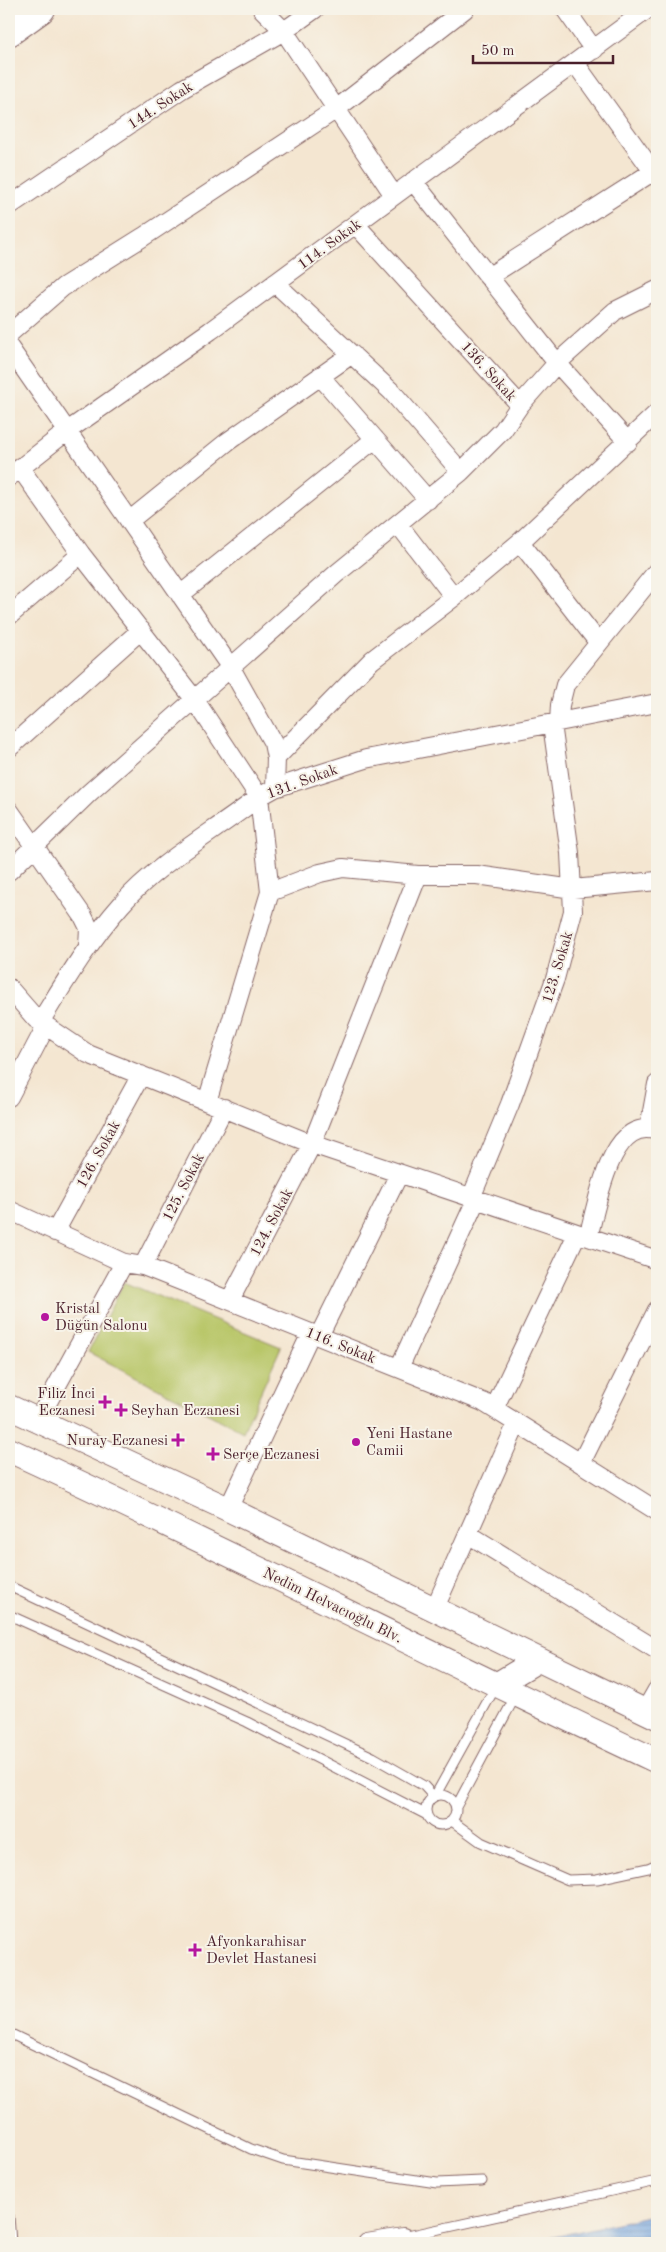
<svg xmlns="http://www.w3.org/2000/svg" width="666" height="2252" viewBox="0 0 666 2252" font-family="'Old Standard TT',serif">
	<defs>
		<pattern id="water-rules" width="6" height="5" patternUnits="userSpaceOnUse" patternTransform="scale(1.25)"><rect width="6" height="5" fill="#78a7e1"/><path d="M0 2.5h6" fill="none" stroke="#6487b7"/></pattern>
	</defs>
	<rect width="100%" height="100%" fill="#f7f3e8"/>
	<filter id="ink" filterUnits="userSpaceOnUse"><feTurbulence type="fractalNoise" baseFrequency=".02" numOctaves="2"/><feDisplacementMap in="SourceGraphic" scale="10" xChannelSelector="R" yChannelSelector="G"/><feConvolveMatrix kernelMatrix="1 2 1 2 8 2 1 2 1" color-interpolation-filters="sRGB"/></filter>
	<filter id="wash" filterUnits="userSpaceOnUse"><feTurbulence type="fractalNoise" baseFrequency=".0096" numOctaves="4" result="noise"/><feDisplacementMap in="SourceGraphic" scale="20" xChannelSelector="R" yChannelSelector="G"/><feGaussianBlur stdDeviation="1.12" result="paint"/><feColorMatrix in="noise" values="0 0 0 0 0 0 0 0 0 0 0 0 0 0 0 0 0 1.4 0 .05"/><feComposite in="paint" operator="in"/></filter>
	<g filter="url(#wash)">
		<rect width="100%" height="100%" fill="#f4e6d1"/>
		<path fill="#b8c668" stroke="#81724a" d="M124 1282 281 1347 243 1432 88 1352Z"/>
		<path fill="url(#water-rules)" stroke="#616386" d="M657 2214V2243H527Z"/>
	</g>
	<g filter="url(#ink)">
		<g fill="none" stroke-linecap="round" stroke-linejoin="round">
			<g stroke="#866565" stroke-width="11">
				<path id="service" d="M9 1586 373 1757 424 1786 434 1797
					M9 1615 247 1722 427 1815
					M426 1810a15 15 0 1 1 30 0a15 15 0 1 1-30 0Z
					M435 1796 496 1686
					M456 1807 516 1695
					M452 1821 481 1842 568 1880 597 1879 648 1868 657 1864
					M9 2033 251 2149 283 2160 437 2183 482 2181
					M9 2216 11 2243
					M403 2237 657 2181"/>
			</g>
			<g stroke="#866565" stroke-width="20">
				<path id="minor" d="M262 9 284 31 393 194
					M565 9 594 50
					M575 63 657 177
					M413 181 557 363 628 442
					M9 206 182 89 284 31 315 9
					M356 225 520 405 557 363 615 311 657 290
					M488 277 657 169
					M275 283 392 392 461 472
					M9 334 63 287 143 237 335 110 465 9
					M9 347 231 668 273 743 276 758 275 788
					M320 376 428 500
					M20 468 81 554 195 700 259 797 270 892 207 1102
					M9 477 66 432 210 331 648 9
					M129 521 227 442 352 354
					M398 524 454 597
					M520 542 598 642
					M180 595 375 439
					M9 616 81 554
					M559 722 560 705 565 685 657 571
					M9 748 141 630
					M276 758 372 660 454 597 520 542 657 413
					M9 810 83 916 89 928 88 946
					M9 871 89 793 336 574 461 472 503 430 520 405
					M270 892 320 873 343 868 418 875H477L573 889 657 881
					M9 988 36 1019 88 1054 312 1144 657 1260
					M40 1022C65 982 89 941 121 905 160 861 213 833 259 797L275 788 366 759 657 703
					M9 1097 46 1026
					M649 1128 657 1084
					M471 1198 510 1104 555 979 573 911 570 853 552 724
					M9 1210 124 1263 143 1266 483 1402 657 1511
					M55 1232 141 1075
					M588 1237C597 1207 610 1114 657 1131
					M143 1266 224 1108
					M230 1300 312 1144 418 875
					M319 1336 399 1174
					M399 1368 476 1200
					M494 1409 577 1234
					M38 1420 124 1263
					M581 1463 657 1310
					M228 1509 311 1333
					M468 1534 657 1650
					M434 1610 517 1423
					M645 1711 657 1690
					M367 2243 403 2237"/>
			</g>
			<g stroke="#866565" stroke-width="26">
				<path id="secondary" d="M9 1407 228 1509 657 1717
					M9 1450C227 1550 440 1660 657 1761
					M496 1685 538 1660"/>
			</g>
			<g stroke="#866565" stroke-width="30">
				<path id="trunk" d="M9 32 41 9"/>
			</g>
			<use href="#service" stroke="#fff" stroke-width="9"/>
			<use href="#minor" stroke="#fff" stroke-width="18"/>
			<use href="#secondary" stroke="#fff" stroke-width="24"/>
			<use href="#trunk" stroke="#fff" stroke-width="28"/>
		</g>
	</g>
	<g fill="#b5179e" stroke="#f7f3e8" stroke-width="2">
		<circle cx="45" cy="1317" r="5"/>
		<path d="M102.5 1394.5h5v5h5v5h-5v5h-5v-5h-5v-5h5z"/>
		<path d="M118.5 1402.5h5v5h5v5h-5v5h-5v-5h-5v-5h5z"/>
		<path d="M175.5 1432.5h5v5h5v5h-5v5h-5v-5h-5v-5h5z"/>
		<circle cx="356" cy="1442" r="5"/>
		<path d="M210.5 1446.5h5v5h5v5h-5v5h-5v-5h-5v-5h5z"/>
		<path d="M192.5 1942.5h5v5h5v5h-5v5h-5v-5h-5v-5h5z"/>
	</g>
	<g text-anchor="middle" stroke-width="4" stroke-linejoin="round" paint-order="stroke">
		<g font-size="15" fill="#4a1f2b" stroke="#f7f3e8">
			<text transform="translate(160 105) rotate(-33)" y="5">144. Sokak</text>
			<text transform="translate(329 244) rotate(-36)" y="5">114. Sokak</text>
			<text transform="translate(489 371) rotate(48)" y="5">136. Sokak</text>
			<text transform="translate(302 781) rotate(-20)" y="5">131. Sokak</text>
			<text transform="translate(557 967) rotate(-73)" y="5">123. Sokak</text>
			<text transform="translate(98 1154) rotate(-61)" y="5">126. Sokak</text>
			<text transform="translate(183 1187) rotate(-63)" y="5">125. Sokak</text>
			<text transform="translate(271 1222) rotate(-62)" y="5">124. Sokak</text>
			<text transform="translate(341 1345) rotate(22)" y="5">116. Sokak</text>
			<text transform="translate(333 1605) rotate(26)" y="5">Nedim Helvacıoğlu Blv.</text>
		</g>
		<g font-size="15" fill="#4a1f2b" stroke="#f7f3e8" text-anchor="start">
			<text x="55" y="1313">Kristal<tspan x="55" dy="17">Düğün Salonu</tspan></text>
			<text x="95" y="1398" text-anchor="end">Filiz İnci<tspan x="95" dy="17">Eczanesi</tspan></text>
			<text x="131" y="1415">Seyhan Eczanesi</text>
			<text x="366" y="1438">Yeni Hastane<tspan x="366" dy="17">Camii</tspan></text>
			<text x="168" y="1445" text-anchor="end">Nuray Eczanesi</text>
			<text x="223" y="1459">Serçe Eczanesi</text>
			<text x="206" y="1946">Afyonkarahisar<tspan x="206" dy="17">Devlet Hastanesi</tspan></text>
		</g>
	</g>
	<rect width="666" height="2252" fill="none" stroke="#f7f3e8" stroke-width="30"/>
	<path d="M473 55v8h140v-8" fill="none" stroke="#4a1f2b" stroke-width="2.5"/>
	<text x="481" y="55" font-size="15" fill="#4a1f2b" stroke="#f7f3e8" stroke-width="4" paint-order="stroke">50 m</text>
</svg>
